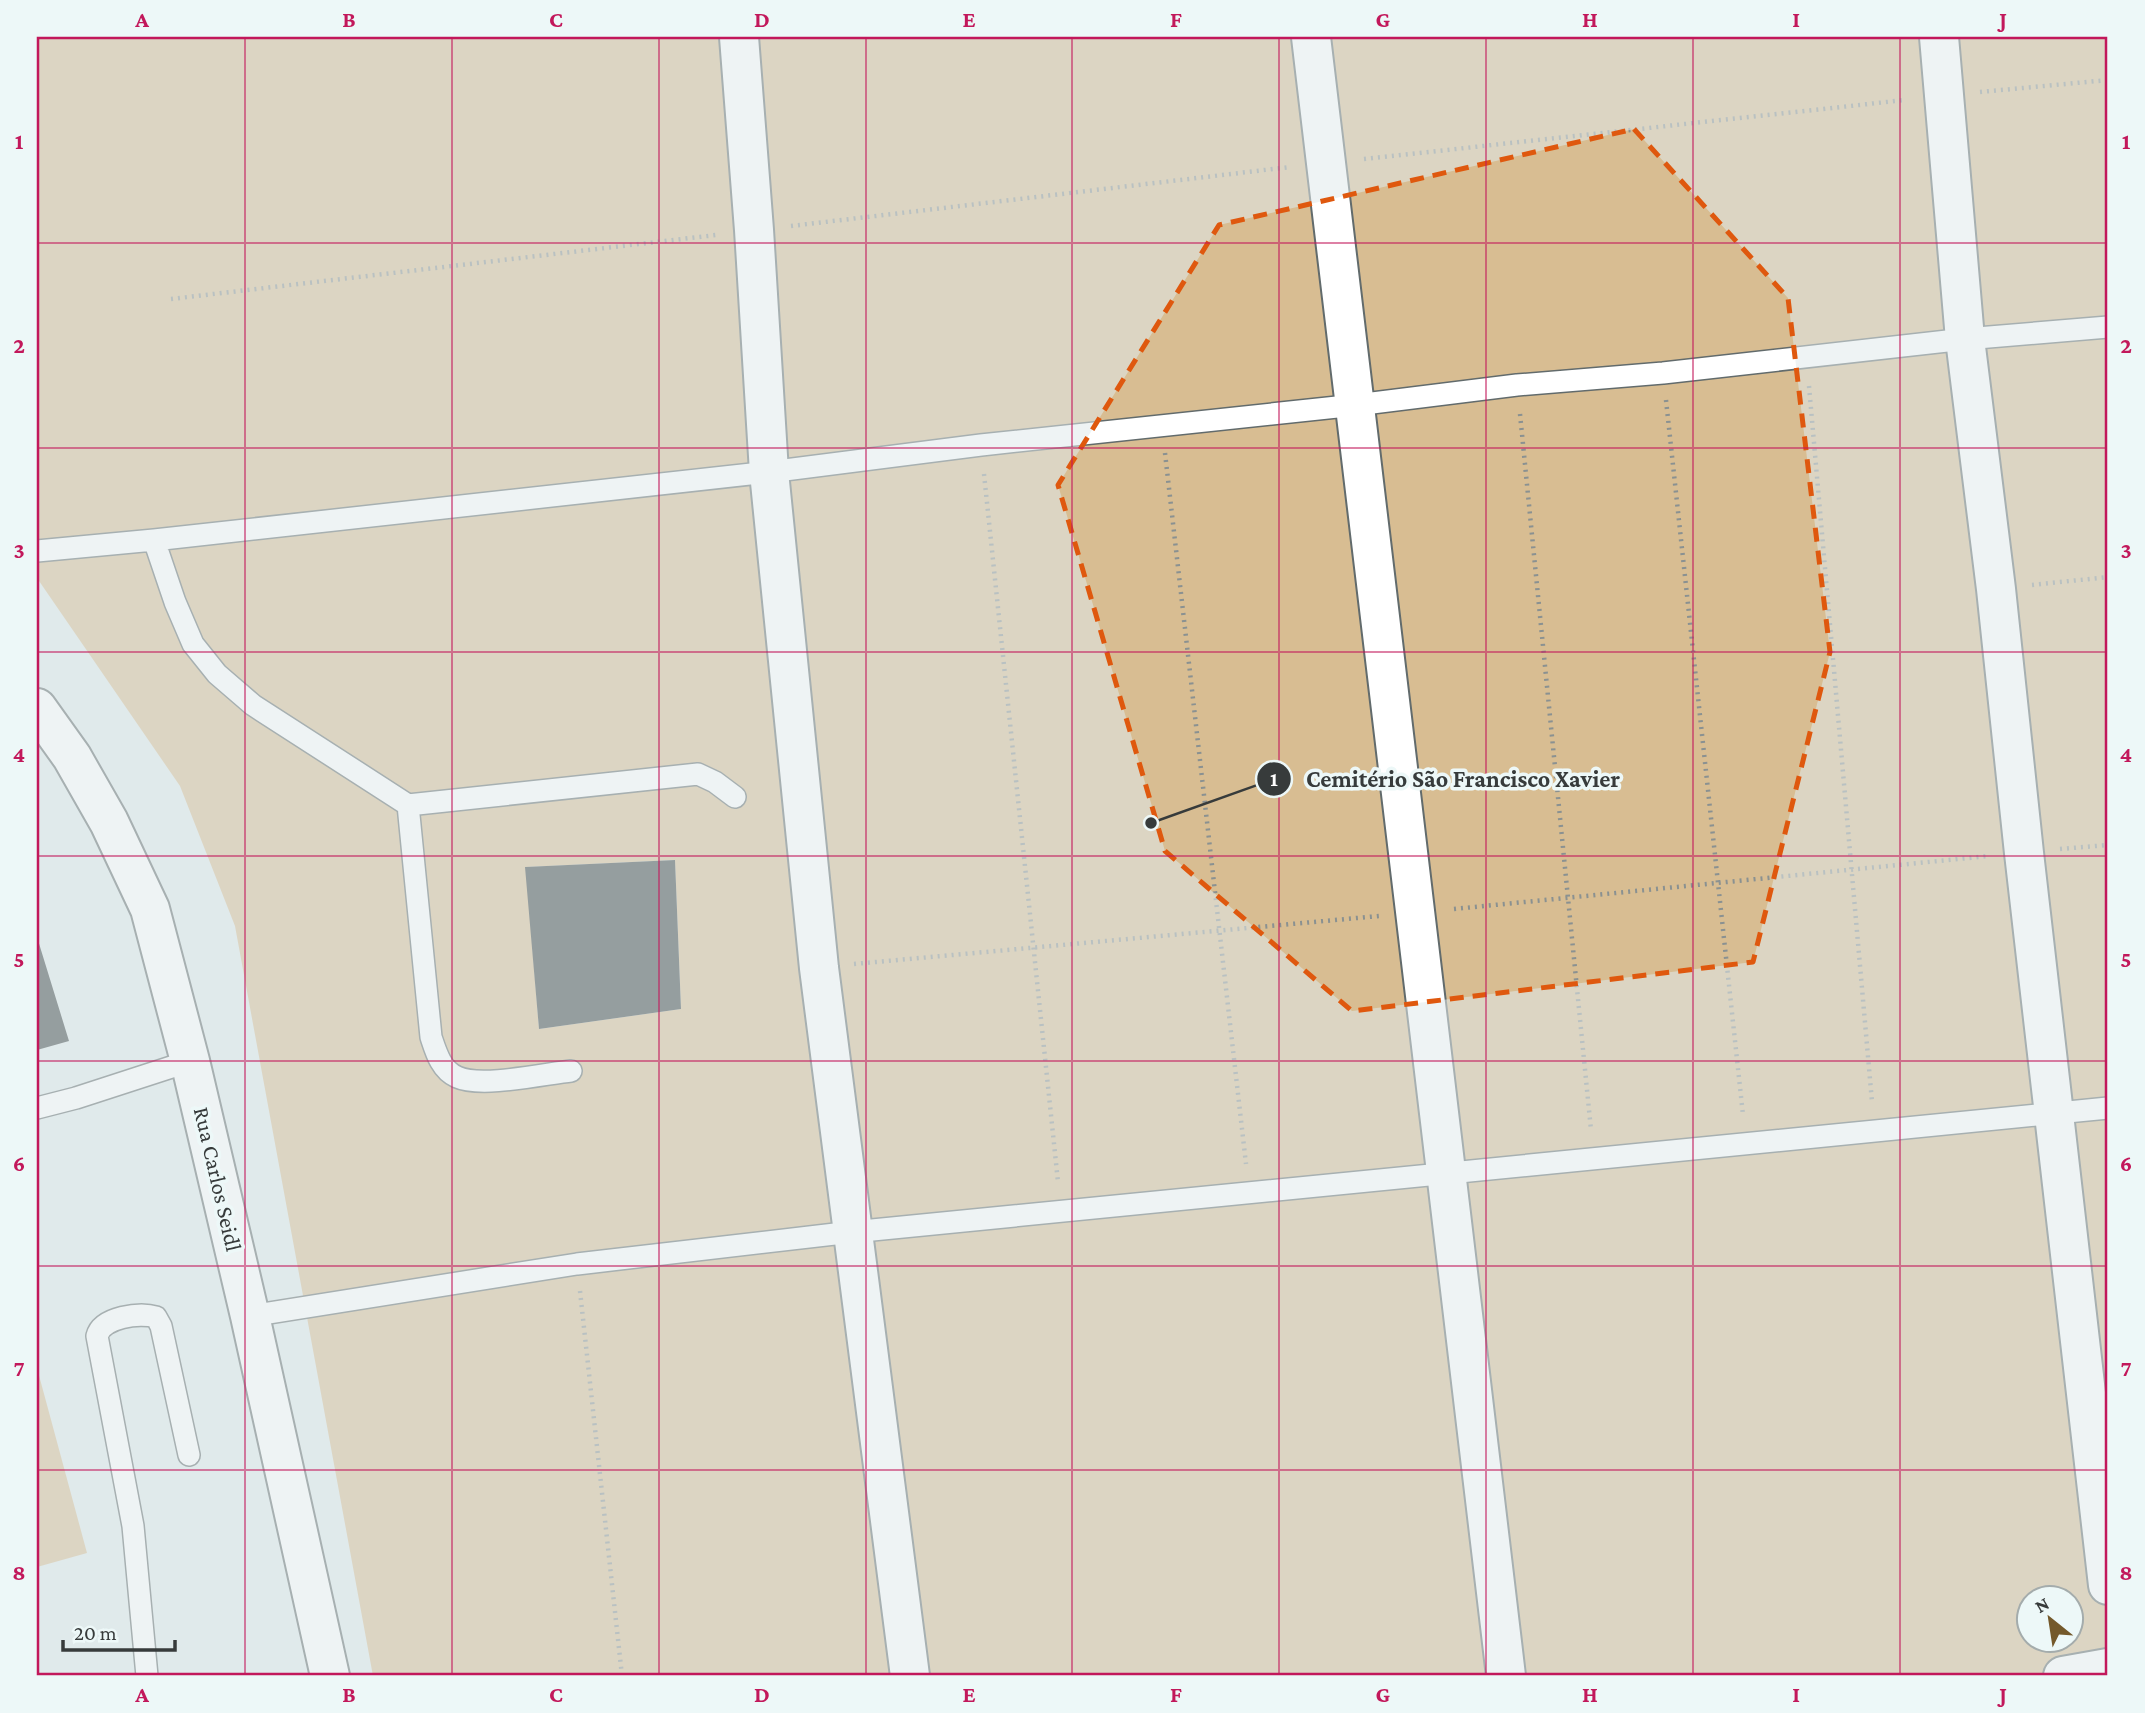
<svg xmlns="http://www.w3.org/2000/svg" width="2145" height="1713" viewBox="0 0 2145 1713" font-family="'Crimson Pro',serif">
	<rect width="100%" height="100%" fill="#e0eaeb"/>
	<path fill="#d8bd92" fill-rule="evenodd" d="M37 37H2108V1676H373L235 926 180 786 37 578ZM675 860 681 1009 539 1029 526 867ZM2030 1598H2072V1640H2030Z
		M37 1368 87 1553 37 1567Z"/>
	<path fill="#3b4343" d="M675 860 681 1009 539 1029 525 867Z
		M37 937 69 1041 37 1050Z"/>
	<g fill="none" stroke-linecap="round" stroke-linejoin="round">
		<g stroke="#626b6c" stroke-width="24">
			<path id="lane" d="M154 540 175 602 193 644 217 674 253 705 408 805
				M37 551 154 540 769 472 981 445 1356 405 1517 385 1663 373 1965 339 2108 327
				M571 1071C544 1074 481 1088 457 1077 441 1070 436 1052 431 1037L408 805 698 774 715 782 735 797
				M37 1108 76 1098 190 1061
				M250 1316 577 1264 852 1232 2108 1108
				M147 1676 133 1526 97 1336C102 1317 140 1312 156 1317L161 1326 189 1455"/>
		</g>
		<g stroke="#626b6c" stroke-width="42">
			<path id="street" d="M739 37 754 230 769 472 819 968 910 1676
				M1311 37 1506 1676
				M1939 37 1965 339 1996 589 2024 853 2108 1585
				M37 708 72 757 109 822 150 909 190 1061 250 1316 330 1676
				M2063 1676 2108 1668"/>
		</g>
		<path stroke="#8a9191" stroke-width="4.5" stroke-dasharray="2 5" stroke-linecap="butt" d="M1980 92 2108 80
			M1364 159 1905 100
			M791 226 1290 167
			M171 299 716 235
			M1809 386 1872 1102
			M1666 400 1743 1115
			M1520 414 1591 1130
			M1165 453 1246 1164
			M984 474 1058 1182
			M2032 585 2108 577
			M2060 849 2108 845
			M1454 909 1989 856
			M854 964 1379 916
			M580 1291 622 1676"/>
		<use href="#lane" stroke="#fff" stroke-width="21"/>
		<use href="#street" stroke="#fff" stroke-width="38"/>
	</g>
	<path d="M0 0H2145V1713H0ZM1634 129 1788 298 1830 652 1753 962 1352 1011 1165 851 1058 485 1219 225Z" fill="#e0eaeb" fill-opacity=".55" fill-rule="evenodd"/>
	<path fill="none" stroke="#df580e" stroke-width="5" stroke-dasharray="14 9" stroke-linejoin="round" d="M1634 129 1788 298 1830 652 1753 962 1352 1011 1165 851 1058 485 1219 225Z"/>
	<path fill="none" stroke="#c2185b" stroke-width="2" stroke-opacity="0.55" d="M245 37V1676M452 37V1676M659 37V1676M866 37V1676M1072 37V1676M1279 37V1676M1486 37V1676M1693 37V1676M1900 37V1676M37 243H2108M37 448H2108M37 652H2108M37 856H2108M37 1061H2108M37 1266H2108M37 1470H2108"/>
	<g text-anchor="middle" stroke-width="7" stroke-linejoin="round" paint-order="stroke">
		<g font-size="23" fill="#373b3b" stroke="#edf8f8">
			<text transform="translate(218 1179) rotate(77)" y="8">Rua Carlos Seidl</text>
		</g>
	</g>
	<path fill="none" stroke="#373b3b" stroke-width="2.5" d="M1151 823L1274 779"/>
	<g fill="#373b3b" stroke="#edf8f8" stroke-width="2.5">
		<circle cx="1151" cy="823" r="7"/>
		<circle cx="1274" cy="779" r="18"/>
	</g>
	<g font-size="21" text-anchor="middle" font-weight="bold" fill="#fff">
		<text x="1274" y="786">1</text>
	</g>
	<g font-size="24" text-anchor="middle" font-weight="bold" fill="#373b3b" stroke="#edf8f8" stroke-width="7" stroke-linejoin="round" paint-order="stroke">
		<text x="1463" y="787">Cemitério São Francisco Xavier</text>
	</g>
	<rect width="2145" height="1713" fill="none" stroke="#edf8f8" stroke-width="77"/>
	<g transform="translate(2050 1619) rotate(330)"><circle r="33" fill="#edf8f8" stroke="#a4acac" stroke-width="2"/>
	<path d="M0-5L12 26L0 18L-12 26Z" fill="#74592b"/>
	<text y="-10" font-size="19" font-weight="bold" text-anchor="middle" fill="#373b3b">N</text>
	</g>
	<path d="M63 1640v10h112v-10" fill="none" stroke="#373b3b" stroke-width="3.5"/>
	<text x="74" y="1640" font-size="21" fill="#373b3b" stroke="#edf8f8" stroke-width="5" paint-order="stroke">20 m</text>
	<rect x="38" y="38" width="2068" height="1636" fill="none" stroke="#c2185b" stroke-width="2.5"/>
	<g font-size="23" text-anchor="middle" font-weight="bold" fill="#c2185b">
		<text x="142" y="27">A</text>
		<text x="349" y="27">B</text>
		<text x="556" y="27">C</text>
		<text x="762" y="27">D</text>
		<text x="969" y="27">E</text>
		<text x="1176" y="27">F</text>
		<text x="1383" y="27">G</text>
		<text x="1590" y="27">H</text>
		<text x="1796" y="27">I</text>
		<text x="2003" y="27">J</text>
		<text x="19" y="149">1</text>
		<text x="2126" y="149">1</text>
		<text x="19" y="353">2</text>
		<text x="2126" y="353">2</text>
		<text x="19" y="558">3</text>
		<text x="2126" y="558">3</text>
		<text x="19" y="762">4</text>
		<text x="2126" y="762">4</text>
		<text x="19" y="967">5</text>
		<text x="2126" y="967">5</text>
		<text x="19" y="1171">6</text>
		<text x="2126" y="1171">6</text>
		<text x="19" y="1376">7</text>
		<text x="2126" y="1376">7</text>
		<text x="19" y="1580">8</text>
		<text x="2126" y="1580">8</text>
		<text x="142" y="1702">A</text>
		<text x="349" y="1702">B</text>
		<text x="556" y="1702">C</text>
		<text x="762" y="1702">D</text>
		<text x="969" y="1702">E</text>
		<text x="1176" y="1702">F</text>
		<text x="1383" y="1702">G</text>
		<text x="1590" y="1702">H</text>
		<text x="1796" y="1702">I</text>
		<text x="2003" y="1702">J</text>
	</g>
</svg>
